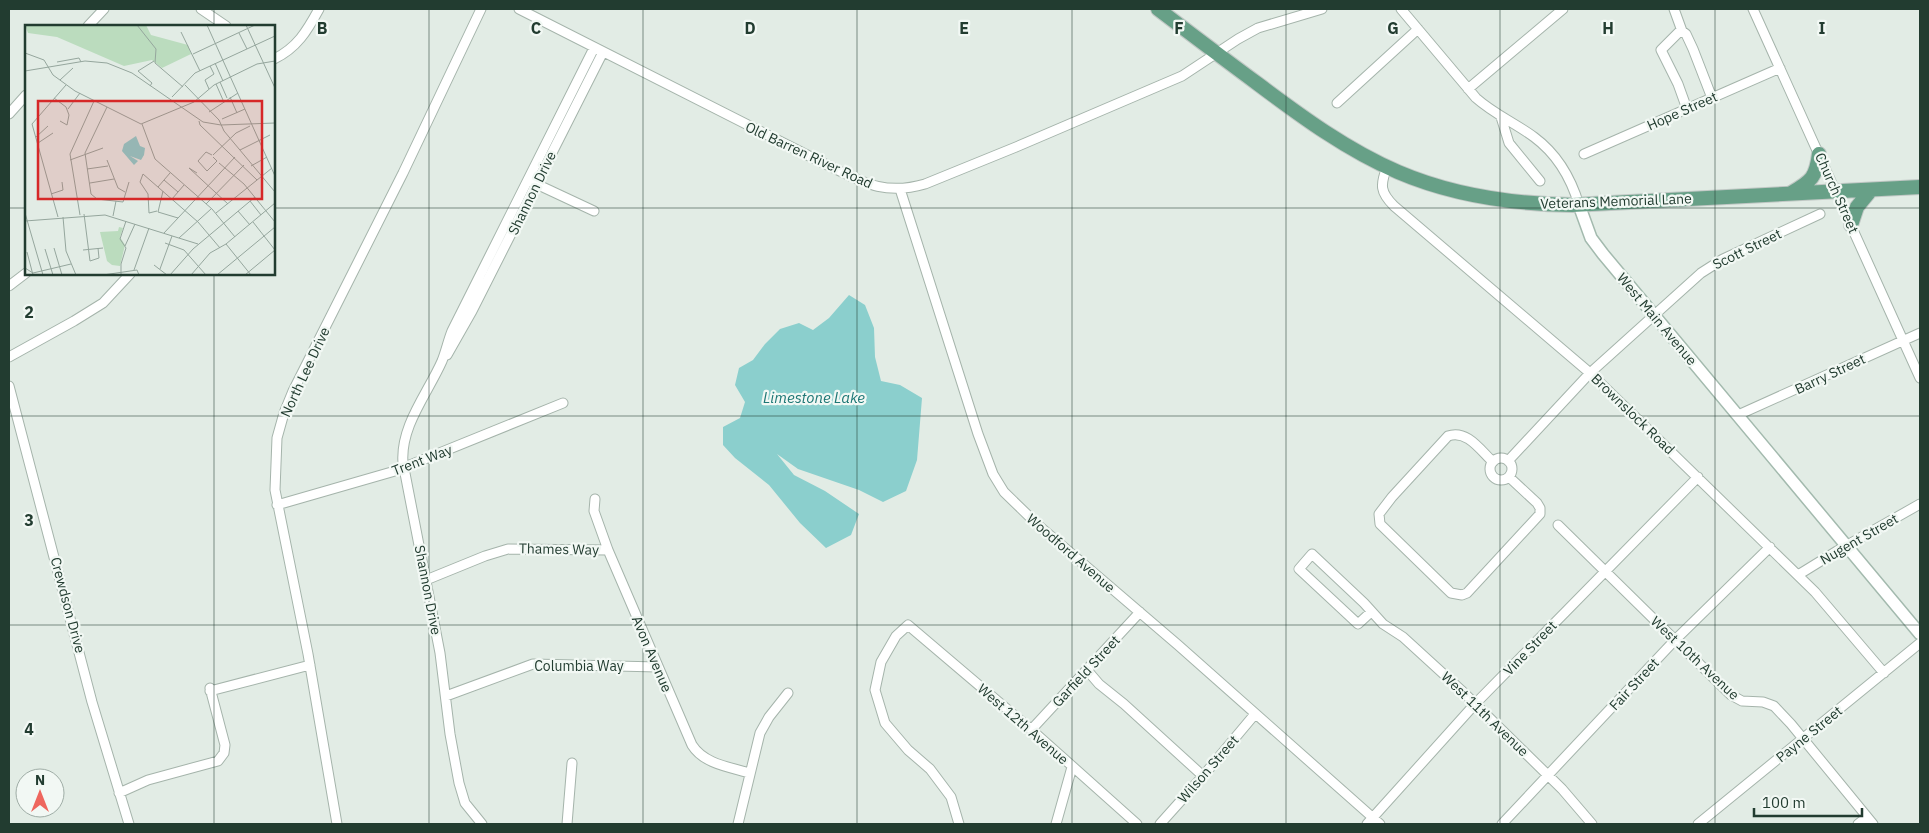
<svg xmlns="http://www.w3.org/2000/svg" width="1929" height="833" viewBox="0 0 1929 833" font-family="'IBM Plex Sans',sans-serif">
	<rect width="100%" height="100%" fill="#e2ece5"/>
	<path fill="#8bcfcd" d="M849 295 865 305 874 328 875 357 881 381 900 385 922 398 917 460 906 491 883 502 859 490 798 469 777 454 794 475 825 491 859 514 851 535 826 548 800 523 769 485 735 458 723 445V427L740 418 745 402 735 385 739 368 753 360 765 344 780 329 799 323 813 330 829 318Z"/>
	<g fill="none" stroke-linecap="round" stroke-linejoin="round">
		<g stroke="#a5b4ab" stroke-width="11">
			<path id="street" d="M201 9 226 26
				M519 9 819 161C858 179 880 197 925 184L1016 147 1182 76 1238 39 1258 28 1322 9
				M1401 9 1476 98C1494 114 1515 123 1534 137 1557 154 1571 178 1579 205
				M1674 9 1682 31 1686 34 1693 49 1712 98
				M1753 9 1920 378
				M88 26 104 9
				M1682 31H1680L1661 50 1678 84 1687 109
				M274 59C297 48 307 31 319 9
				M1468 89 1563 9
				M1337 103 1418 29
				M9 114 26 95
				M1501 117 1509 143 1540 181
				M1584 154 1780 68
				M1387 167C1380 185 1380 192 1394 206L1590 373 1815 592 1884 673
				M532 182 594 211
				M900 189 978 434 993 474 1004 492 1039 526 1178 645 1380 824
				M9 286 26 273
				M447 355 472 311 603 52
				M9 357 74 321 103 303 130 274
				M9 386 92 702 129 824
				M1738 415 1920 333
				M1490 469a11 11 0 1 1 22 0a11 11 0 1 1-22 0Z
				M1508 461 1590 373 1701 273 1723 259 1820 214
				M1493 462C1481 451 1467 429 1448 436L1392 497 1379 514 1380 524 1451 593 1462 595 1467 593 1540 514V508L1537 503 1509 477
				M595 499 594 511 608 550 692 745C704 764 729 767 750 773
				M277 505 395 471 563 403
				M1558 525 1731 695 1742 701 1763 702 1774 706 1791 724 1873 824
				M1798 575 1837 551 1920 504
				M426 580 485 556 508 549 608 550
				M1371 612 1358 624 1299 569 1312 554 1364 603 1383 624 1403 637 1461 690 1562 789 1592 824
				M1087 670 1099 684 1124 704 1203 776
				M210 691 310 665
				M446 696 533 664 658 667
				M1031 730 1140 612
				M119 793 148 780 218 761 224 753 225 745 210 688
				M337 824 308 654 275 490 277 438 284 413 293 391 403 173 481 9
				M482 824 465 803 459 783 450 734 440 653 403 463C400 426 428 393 442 361 446 351 448 341 452 331L594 48
				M567 824 572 763
				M738 824 760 733 769 717 788 693
				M959 824 951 797 930 769 908 750 885 723 875 690 881 662 896 636 908 625 1034 732 1137 824
				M1056 824 1072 767
				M1160 824 1203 776 1255 714
				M1367 824 1475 704 1698 477
				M1502 824 1675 640 1770 547
				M1698 824 1920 643
				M1858 824 1867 817"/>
		</g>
		<g stroke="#a3baae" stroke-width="14">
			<path id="secondary" d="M1579 205 1591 238 1603 254 1920 634"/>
		</g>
		<g stroke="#c1c8c5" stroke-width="16">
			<path id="primary" d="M1158 9C1191 34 1224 59 1258 84 1302 117 1347 150 1398 172 1454 196 1512 204 1572 205L1920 187
				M1791 193C1812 181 1816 177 1819 154
				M1851 225 1857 207 1871 190"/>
		</g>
		<use href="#street" stroke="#fff" stroke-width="9"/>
		<use href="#secondary" stroke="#fff" stroke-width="11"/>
		<use href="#primary" stroke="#67a087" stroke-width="14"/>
	</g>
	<path fill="none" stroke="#223c30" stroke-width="1" stroke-opacity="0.55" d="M214 9V26M429 9V824M643 9V824M857 9V824M1072 9V824M1286 9V824M1500 9V824M1715 9V824M9 208H26M274 208H1920M214 274V824M9 416H1920M9 625H1920"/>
	<g text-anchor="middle" stroke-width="4.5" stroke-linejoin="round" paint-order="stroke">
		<g font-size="14" fill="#223c30" stroke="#f2f8f4">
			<text transform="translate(1682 111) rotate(-24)" y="5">Hope Street</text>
			<text transform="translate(809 155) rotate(25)" y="5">Old Barren River Road</text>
			<text transform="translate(532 193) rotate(-64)" y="5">Shannon Drive</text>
			<text transform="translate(1837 193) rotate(66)" y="5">Church Street</text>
			<text transform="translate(1616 201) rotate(-2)" y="5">Veterans Memorial Lane</text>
			<text transform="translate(1747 249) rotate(-26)" y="5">Scott Street</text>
			<text transform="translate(1657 319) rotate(50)" y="5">West Main Avenue</text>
			<text transform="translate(305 372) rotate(-65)" y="5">North Lee Drive</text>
			<text transform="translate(1830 374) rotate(-25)" y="5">Barry Street</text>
			<text transform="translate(1633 414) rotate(44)" y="5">Brownslock Road</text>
			<text transform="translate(422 460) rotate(-21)" y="5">Trent Way</text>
			<text transform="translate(1859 539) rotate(-30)" y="5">Nugent Street</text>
			<text transform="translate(559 549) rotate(1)" y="5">Thames Way</text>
			<text transform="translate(1071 553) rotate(41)" y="5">Woodford Avenue</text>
			<text transform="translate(428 590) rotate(79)" y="5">Shannon Drive</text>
			<text transform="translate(68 605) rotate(75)" y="5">Crewdson Drive</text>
			<text transform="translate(1530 648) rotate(-46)" y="5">Vine Street</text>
			<text transform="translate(652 654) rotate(67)" y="5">Avon Avenue</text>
			<text transform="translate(1695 658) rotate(43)" y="5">West 10th Avenue</text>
			<text x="579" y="671">Columbia Way</text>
			<text transform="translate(1086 671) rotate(-47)" y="5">Garfield Street</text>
			<text transform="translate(1634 684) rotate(-47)" y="5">Fair Street</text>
			<text transform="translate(1485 714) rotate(44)" y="5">West 11th Avenue</text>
			<text transform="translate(1023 724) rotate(41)" y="5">West 12th Avenue</text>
			<text transform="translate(1809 734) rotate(-39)" y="5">Payne Street</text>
			<text transform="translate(1208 769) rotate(-49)" y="5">Wilson Street</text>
		</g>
		<g font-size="15" font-style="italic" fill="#1e7775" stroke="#f2f8f4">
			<text x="814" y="403">Limestone Lake</text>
		</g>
	</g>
	<g transform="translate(25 25)">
		<rect width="250" height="250" fill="#e2ece5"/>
		<path d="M0 0H121L126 10 163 20 166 29 137 43 127 35 99 41 32 12 3 8ZM94 202 98 203 95 212 100 220 95 241 87 240 82 236 75 207 93 206Z" fill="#bbdcbe"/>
		<path d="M111 111 115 121 120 123 119 130 116 135 105 131 113 136 109 140 97 126 99 119Z" fill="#8bcfcd"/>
		<path fill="none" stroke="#95a69d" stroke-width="1" d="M112 0 131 24 130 38 158 62M182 0 250 151M221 0 250 63M156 7 175 46M214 8 222 24M0 28 19 35 28 50 50 66 116 99 169 77 189 60 232 39 250 36M168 29 230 0M32 37 54 33 56 37M190 38 198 56M0 46 60 36 82 38 107 48 178 97 196 100 250 98M35 55 48 43M195 57 202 73M191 59 198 75M160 60 194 95 199 106 250 167M125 61 127 58 113 46 129 36M184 64 180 55 189 49 185 41M147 72 170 48 250 11M205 72 212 88M29 73 41 82 44 90 42 100 35 96M82 82 60 128 66 169 72 174 98 177 104 157M43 84 55 68M184 87 213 68M197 94 220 84M174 96 175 100 232 155M117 99 130 134 187 184 210 212M11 112 23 101M13 118 28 108M215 125 245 110M187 130 181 127 173 136 182 146 192 136 188 132M188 130 211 108 225 101M45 135 78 123M82 135 93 163 100 167M194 138 219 159 250 197M226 141 242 132M62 144 83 141M172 148 164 143 203 179M139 155 153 167M65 158 89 154M133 162 145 148M138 166 133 187 153 193M26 169 38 165 37 157M147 174 159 160M225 176 236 190M181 179 219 140M132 186 124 188 123 169 115 157 118 149 173 197 195 223M213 186 225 200M0 188 18 250M191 188 247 143M59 189 65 236 74 233 73 223M55 190 45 129 69 76M88 191 91 176M33 192 7 99 41 60M38 192 41 226 51 250M0 196 80 190 173 219M228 197 250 225M139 208 210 132M154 213 186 184M140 218 159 225 181 250M201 219 226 250M100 221 110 199M29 223 37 250M20 224 28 250M58 225 78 223M2 227 8 250M129 240 142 250M0 243 8 248 46 239M135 244 147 211M109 245 124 203M78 250 112 245 114 250M96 250V239L101 223 95 214 101 196M145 250 168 224 230 172M166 250 185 228 201 219 250 178M192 250 250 202M220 250 250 225"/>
		<path fill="#d62828" fill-opacity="0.15" stroke="#d62828" stroke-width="2.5" d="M13 76H237V174H13Z"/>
		<rect width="250" height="250" fill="none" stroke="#223c30" stroke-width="2.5"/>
	</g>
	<g font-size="16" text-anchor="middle" font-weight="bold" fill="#223c30" stroke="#f2f8f4" stroke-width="4.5" stroke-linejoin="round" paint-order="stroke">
		<text x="322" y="34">B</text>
		<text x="536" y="34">C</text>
		<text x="750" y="34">D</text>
		<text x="964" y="34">E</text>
		<text x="1179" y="34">F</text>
		<text x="1393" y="34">G</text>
		<text x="1608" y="34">H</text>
		<text x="1822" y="34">I</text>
		<text x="29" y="318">2</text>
		<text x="29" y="526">3</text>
		<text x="29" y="735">4</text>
	</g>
	<rect width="1929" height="833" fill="none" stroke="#223c30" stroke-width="20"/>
	<g transform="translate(40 793)"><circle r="24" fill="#f2f8f4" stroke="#9fada6"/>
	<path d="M0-4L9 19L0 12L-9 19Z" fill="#ee665d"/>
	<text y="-8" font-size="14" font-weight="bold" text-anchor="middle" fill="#223c30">N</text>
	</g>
	<path d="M1754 808v8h108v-8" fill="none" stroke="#223c30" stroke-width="2.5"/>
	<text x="1762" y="808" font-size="15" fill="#223c30" stroke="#f2f8f4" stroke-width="4" paint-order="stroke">100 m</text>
</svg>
